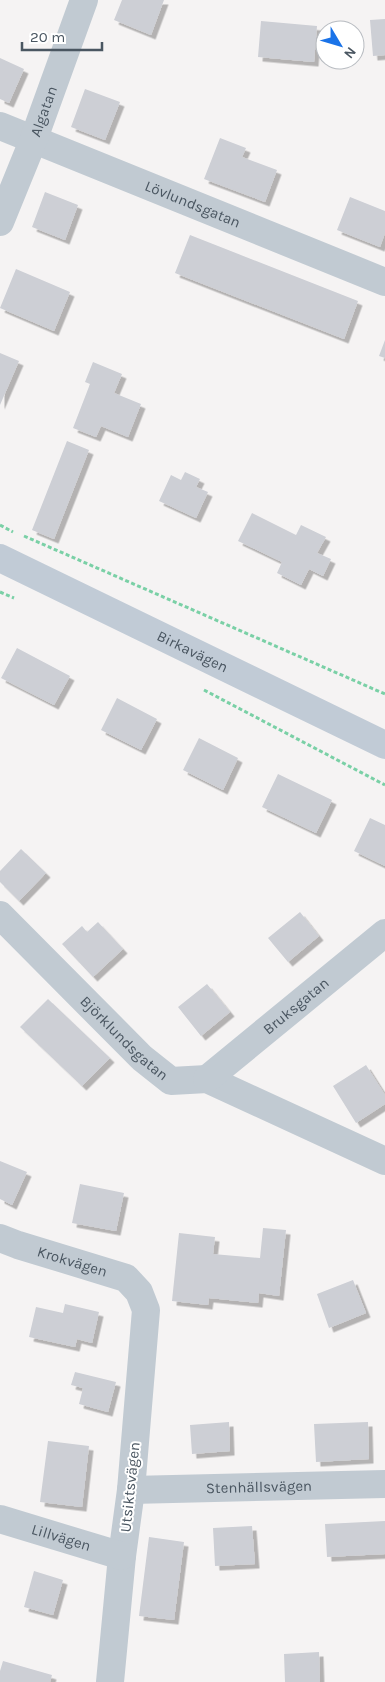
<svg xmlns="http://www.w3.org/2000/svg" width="385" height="1682" viewBox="0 0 385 1682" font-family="Karla,sans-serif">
	<defs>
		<filter id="shadow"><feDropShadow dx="4.5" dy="4.5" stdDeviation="0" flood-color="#0004"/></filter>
	</defs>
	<rect width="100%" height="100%" fill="#f5f3f3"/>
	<path fill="#cdcfd5" filter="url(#shadow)" d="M122 0H164L151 35 114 20Z
		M385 19V55L373 56 370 20Z
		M261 21 317 26 314 62 258 57Z
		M0 58 24 69 9 103 0 99Z
		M85 89 120 102 105 140 71 127Z
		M220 138 246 148 242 157 277 170 265 202 204 179Z
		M45 192 78 205 65 240 32 227Z
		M350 197 385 211V233L380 247 337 230Z
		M190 235 358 301 344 339 175 273Z
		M16 269 70 292 54 331 0 308Z
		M385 340V358L379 356Z
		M0 353 19 361 0 405Z
		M93 362 122 374 114 393 141 404 128 437 101 426 96 437 73 428 90 384 85 382Z
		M67 441 89 450 54 539 32 530Z
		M185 472 200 479 196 487 208 492 196 518 159 501 171 475 181 480Z
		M252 513 296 535 301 525 326 537 317 553 331 559 323 576 309 569 301 585 277 573 282 562 238 541Z
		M17 648 70 676 54 705 1 678Z
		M117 698 157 719 141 750 101 730Z
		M199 738 238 758 223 790 183 770Z
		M278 774 332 800 316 833 262 807Z
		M370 818 385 825V866L354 851Z
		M21 849 46 873 19 901 0 882V871Z
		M300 912 319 936 288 962 268 938Z
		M98 922 123 949 93 977 62 944 82 926 87 932Z
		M207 984 230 1012 201 1036 178 1007Z
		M48 999 110 1058 82 1086 20 1027Z
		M366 1065 385 1095V1104L356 1123 333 1086Z
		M0 1161 27 1172 12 1205 0 1199Z
		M80 1184 124 1193 116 1231 72 1223Z
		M263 1228 286 1230 279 1296 259 1293 258 1303 209 1298 208 1305 172 1301 179 1233 215 1237 213 1254 260 1258Z
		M353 1280 366 1313 329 1328 317 1294Z
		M65 1304 99 1312 92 1343 77 1339 75 1347 29 1337 36 1307 63 1313Z
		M75 1372 116 1382 108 1412 79 1404 83 1388 71 1385Z
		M229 1422 230 1451 192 1454 190 1425Z
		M368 1422 369 1459 316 1462 314 1424Z
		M48 1441 89 1446 82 1507 40 1502Z
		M385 1521V1554L327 1557 325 1524Z
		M252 1526 255 1564 215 1566 213 1528Z
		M149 1537 184 1542 174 1620 139 1616Z
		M34 1571 63 1580 53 1615 24 1607Z
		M319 1652 320 1682H285L284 1654Z
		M3 1661 52 1675 50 1682H0V1671Z"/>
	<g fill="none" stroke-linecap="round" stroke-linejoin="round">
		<path stroke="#7ad0a6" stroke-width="3" stroke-dasharray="4 2.5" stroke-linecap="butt" d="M0 525 13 532
			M24 536 385 694
			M0 592 14 598
			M204 690 385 785"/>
		<g stroke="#c1cad2" stroke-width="28">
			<path id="s1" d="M0 126 385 282"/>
			<path id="s2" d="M0 222 33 141 84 0"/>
			<path id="s3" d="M0 915 142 1058 171 1081 207 1079 385 1161"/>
			<path id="s4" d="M207 1079 385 933"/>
			<path id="s5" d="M0 1238 18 1245 126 1278 139 1292 146 1310 131 1490 122 1556 110 1682"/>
			<path id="s6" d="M131 1490 385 1484"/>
			<path id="s7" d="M0 1519 122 1556"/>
		</g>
		<path stroke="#c1cbd6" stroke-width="28" id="s8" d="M0 558 385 745"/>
	</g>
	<g text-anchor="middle" stroke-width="4" stroke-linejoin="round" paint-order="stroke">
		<g font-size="15" fill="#4a5661" stroke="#fff">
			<text dy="5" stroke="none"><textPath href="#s2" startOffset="119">Algatan</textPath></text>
			<text dy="5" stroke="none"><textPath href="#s1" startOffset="208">Lövlundsgatan</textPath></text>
			<text dy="5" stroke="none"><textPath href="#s8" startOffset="214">Birkavägen</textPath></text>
			<text dy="5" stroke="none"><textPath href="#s4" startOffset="115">Bruksgatan</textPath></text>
			<text dy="5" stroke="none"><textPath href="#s3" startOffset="175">Björklundsgatan</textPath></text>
			<text dy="5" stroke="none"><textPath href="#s5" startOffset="76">Krokvägen</textPath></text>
			<text transform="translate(130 1487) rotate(-84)" y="5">Utsiktsvägen</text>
			<text dy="5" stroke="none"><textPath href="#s6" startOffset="128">Stenhällsvägen</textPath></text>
			<text dy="5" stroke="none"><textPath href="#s7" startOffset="64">Lillvägen</textPath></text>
		</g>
	</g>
	<g transform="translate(340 45) rotate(128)"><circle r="24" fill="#ffffff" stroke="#b7bbc0"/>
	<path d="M0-4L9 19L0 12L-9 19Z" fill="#1a73e8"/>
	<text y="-8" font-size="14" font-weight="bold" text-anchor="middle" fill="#4a5661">N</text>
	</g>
	<path d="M22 42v8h80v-8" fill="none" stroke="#4a5661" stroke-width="2.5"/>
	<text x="30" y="42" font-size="15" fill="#4a5661" stroke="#ffffff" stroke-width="4" paint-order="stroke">20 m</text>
</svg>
